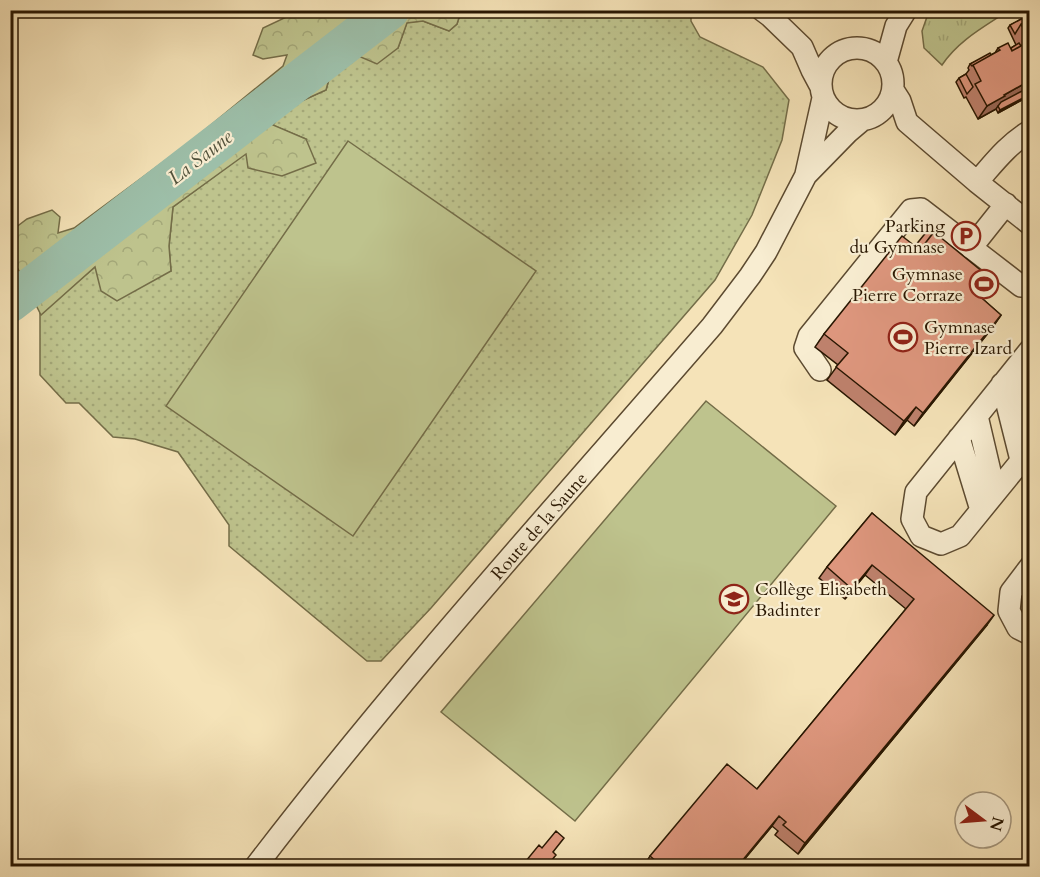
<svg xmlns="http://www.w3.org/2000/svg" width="1040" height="877" viewBox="0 0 1040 877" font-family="Cardo,serif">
	<defs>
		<pattern id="grass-dots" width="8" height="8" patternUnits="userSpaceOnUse" patternTransform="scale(1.5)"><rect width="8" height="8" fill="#bec38d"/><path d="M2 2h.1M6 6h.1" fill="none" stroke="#a3a778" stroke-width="1.8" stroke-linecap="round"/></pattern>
		<pattern id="forest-crowns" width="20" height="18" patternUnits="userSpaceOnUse" patternTransform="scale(1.5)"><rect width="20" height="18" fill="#bec38d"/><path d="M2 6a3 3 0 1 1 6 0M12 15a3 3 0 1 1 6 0" fill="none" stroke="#a3a778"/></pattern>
		<pattern id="park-tufts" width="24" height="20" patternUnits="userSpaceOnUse" patternTransform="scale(1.5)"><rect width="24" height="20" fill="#bec38d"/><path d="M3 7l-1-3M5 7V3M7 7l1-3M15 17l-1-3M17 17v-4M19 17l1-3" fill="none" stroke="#a3a778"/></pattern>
	</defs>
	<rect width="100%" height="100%" fill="#f5e3b8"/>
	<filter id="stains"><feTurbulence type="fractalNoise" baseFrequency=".00333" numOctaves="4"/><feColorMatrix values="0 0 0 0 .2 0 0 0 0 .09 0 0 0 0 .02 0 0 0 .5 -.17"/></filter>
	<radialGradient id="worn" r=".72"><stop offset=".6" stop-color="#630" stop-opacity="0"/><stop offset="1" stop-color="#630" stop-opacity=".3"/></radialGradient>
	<path fill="url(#grass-dots)" stroke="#746d48" stroke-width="1.5" d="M461 11H691V21L700 37 763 67 789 100 782 140 752 215 715 280 431 608 381 661H367L229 546V525L178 452 135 439 113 437 79 403H66L40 375V313L95 267 171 271 169 246 173 207 246 153 306 139 272 125 286 108 326 90 332 68 343 49 398 48 407 22 423 21 449 31 457 24Z"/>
	<path fill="url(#forest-crowns)" stroke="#746d48" stroke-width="1.5" d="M299 11H461L457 24 449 31 423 21 407 23 398 48 377 64 342 49 332 68 326 90 286 108 273 125 306 139 316 163 282 176 248 168 246 154 173 207 169 246 171 271 117 301 101 291 95 267 41 315 18 269 11 262V231L27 219 52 210 60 217 58 233 74 228 190 142 283 66 287 55 263 59 253 55 263 28Z"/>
	<path fill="url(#park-tufts)" stroke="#746d48" stroke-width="1.5" d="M929 11V10L1008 11C984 27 959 40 942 65L924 48 922 31Z"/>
	<path fill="#bec38d" stroke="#746d48" stroke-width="1.5" d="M348 141 536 271 353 536 166 406Z
		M706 401 836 506 575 821 441 712Z"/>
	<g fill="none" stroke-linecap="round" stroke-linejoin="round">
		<path stroke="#9dbfa9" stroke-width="39" d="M10 303 390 10"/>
		<g stroke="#5c4a30" stroke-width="24">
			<path id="minor" d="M762 10 770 16 802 47 812 70 820 85
				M821 84a36 36 0 1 1 72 0a36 36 0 1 1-72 0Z
				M886 62 896 26 906 10
				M893 90 900 101 907 122 977 182 1030 224
				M806 174 823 98
				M977 182C993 164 1008 144 1030 131
				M971 248 1006 204
				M1030 350 916 492 912 519 921 536 941 544 960 536 1030 450
				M1018 365 1030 420
				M820 370 805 348 809 336 911 210 921 209 1021 286
				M1002 384 1021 460
				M977 416 995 493
				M959 438 981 510
				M1030 567 1011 592 1009 611 1018 628 1030 634
				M256 866C399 679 558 504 712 326L750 276 766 252 806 175 848 132 861 121"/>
		</g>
		<use href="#minor" stroke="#f8edd1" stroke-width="21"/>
	</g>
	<path fill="#be816c" stroke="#291702" stroke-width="1.5" d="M1029 13V90L1023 93 1022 100 998 113 996 109 978 119 966 97 964 98 956 82 959 78 966 74 969 70 968 68 970 64 995 53 998 48H1011L1016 45 1008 28 1010 25 1027 16Z
		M915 246 984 285 977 294 1001 315 992 328 914 426 907 420 895 435 827 380 838 365 815 347 824 334Z
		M872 513 987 625 798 854 775 835 778 831 772 826 738 867H643L650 856 757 789 906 609 865 575 845 599 819 578 827 567Z"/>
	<path fill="#9b6958" stroke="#291702" stroke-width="1.5" d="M1029 81V90L998 106 996 109 978 119 987 106 1004 95Z
		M1025 97 1022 100 998 113 1000 110Z
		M1001 315 992 328 914 426 923 413Z
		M916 407 907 420 895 435 904 421Z
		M872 565 865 575 845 599 852 589Z
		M994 615 987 625 798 854 805 843Z
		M779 816 772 826 738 867H737Z"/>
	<path fill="#dd967d" stroke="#291702" stroke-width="1.5" d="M1027 16 1029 20 1021 24 1015 34 1010 25Z
		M1029 20V40L1021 24Z
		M1029 41V81L1004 95 1005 96 987 106 975 84 981 81 973 65 1000 50 998 48 1008 43 1012 51Z
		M1019 43 1021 46 1012 51 1011 48Z
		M990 53 991 55 973 65 972 66 970 64Z
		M966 74 973 87 967 94 959 78Z
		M1022 91 1025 97 1000 110 998 106 1001 102Z
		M928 230 933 233 920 250 915 246Z
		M934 232 989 277 976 293 1001 315 923 413 916 407 904 421 836 367 848 353 824 334 902 236 920 250Z
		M872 513 994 615 805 843 783 825 786 822 779 816 737 867H663L650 856 727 764 757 789 914 599 872 565 852 589 827 567Z
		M556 831 564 838 553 852 556 855 546 867H521L539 845 542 848Z"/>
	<defs>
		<g id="parking-ring" transform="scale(1.5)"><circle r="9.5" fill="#f8edd1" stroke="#8f2418" stroke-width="1.5"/><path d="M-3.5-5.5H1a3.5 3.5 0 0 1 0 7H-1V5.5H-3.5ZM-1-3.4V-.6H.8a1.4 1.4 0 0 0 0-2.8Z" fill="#8f2418"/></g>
		<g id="stadium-ring" transform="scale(1.5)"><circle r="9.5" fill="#f8edd1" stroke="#8f2418" stroke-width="1.5"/><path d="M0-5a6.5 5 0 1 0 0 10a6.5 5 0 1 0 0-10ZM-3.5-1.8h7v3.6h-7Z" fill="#8f2418"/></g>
		<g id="school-ring" transform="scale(1.5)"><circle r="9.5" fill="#f8edd1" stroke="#8f2418" stroke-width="1.5"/><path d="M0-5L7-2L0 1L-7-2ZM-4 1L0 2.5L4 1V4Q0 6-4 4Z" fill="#8f2418"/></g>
	</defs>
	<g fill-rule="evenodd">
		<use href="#parking-ring" x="966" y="236"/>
		<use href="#stadium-ring" x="984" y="284"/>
		<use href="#stadium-ring" x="903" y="337"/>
		<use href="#school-ring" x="734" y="599"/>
	</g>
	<g text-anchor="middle" stroke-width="4.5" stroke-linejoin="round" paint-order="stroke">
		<g font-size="18" fill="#291702" stroke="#f8edd1" text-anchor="end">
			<text x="945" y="232">Parking<tspan x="945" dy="21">du Gymnase</tspan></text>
			<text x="963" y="280">Gymnase<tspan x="963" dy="21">Pierre Corraze</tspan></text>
			<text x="924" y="333" text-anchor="start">Gymnase<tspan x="924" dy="21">Pierre Izard</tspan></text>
			<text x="755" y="595" text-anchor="start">Collège Elisabeth<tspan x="755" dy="21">Badinter</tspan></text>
		</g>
		<g font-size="18" fill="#291702" stroke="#f8edd1">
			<text transform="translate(539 526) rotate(-49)" y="6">Route de la Saune</text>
		</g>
		<g font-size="20" font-style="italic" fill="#52523c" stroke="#f8edd1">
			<text transform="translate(200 157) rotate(-38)" y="7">La Saune</text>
		</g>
	</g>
	<rect width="1040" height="877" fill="none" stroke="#f5e3b8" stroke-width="36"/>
	<rect x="12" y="12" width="1016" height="853" fill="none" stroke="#291702" stroke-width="3"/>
	<rect x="18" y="18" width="1004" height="841" fill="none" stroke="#291702" stroke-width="1.5"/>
	<g transform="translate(983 820) rotate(106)"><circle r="28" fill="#f8edd1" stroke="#a5977e" stroke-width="1.5"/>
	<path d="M0-4.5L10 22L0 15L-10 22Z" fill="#8f2418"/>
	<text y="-9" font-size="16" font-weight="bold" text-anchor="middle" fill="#291702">N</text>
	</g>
	<rect width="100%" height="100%" filter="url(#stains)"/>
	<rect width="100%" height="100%" fill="url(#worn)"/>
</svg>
